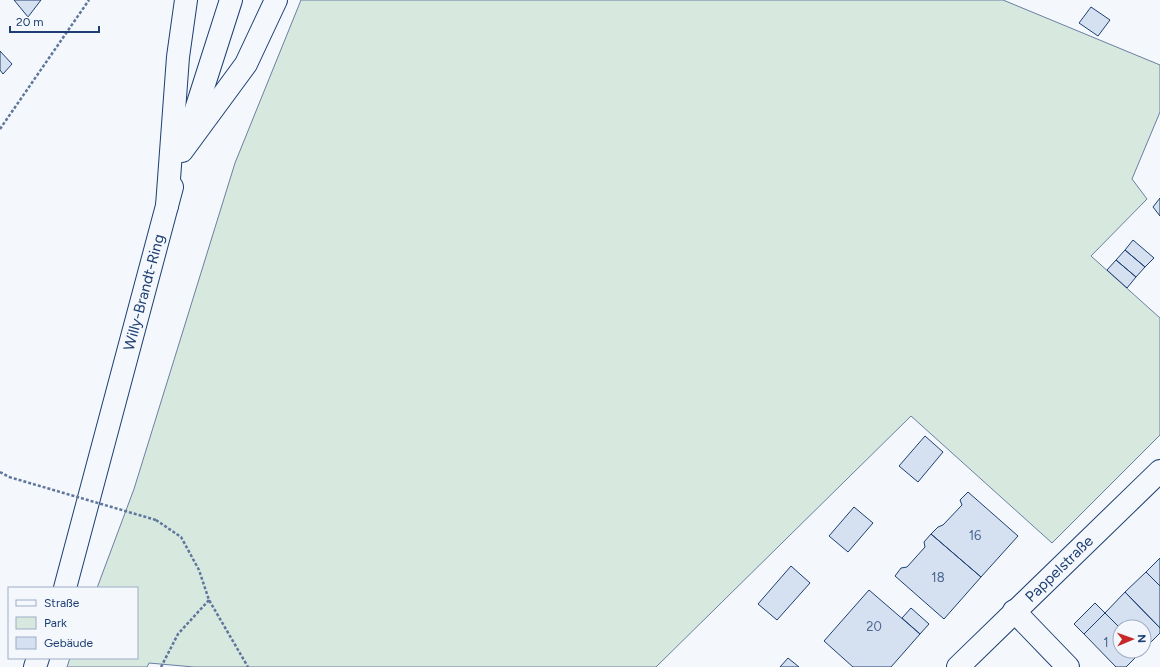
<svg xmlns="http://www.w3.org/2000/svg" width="1160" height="667" viewBox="0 0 1160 667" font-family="Figtree,sans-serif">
	<rect width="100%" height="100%" fill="#f4f7fb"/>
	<path fill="#d7e8df" stroke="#687fa3" d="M301 0H1003L1160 65V112L1132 179 1147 199 1091 256 1160 318V435L1052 543 911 416 656 667H194L149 663 147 667H67L70 658H137V588H97L134 489 235 163Z"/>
	<path fill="#d5e0f0" stroke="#1d3f73" d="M14 0H41L28 17Z
		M1091 7 1110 20 1098 36 1079 23Z
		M0 51 12 64 3 74 0 70Z
		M1160 198V216L1153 207Z
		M1133 240 1154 258 1145 267 1125 250Z
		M1125 250 1145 267 1136 277 1116 260Z
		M1116 260 1136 277 1127 288 1107 270Z
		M925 436 943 452 918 482 899 466Z
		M968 492 1018 536 981 577 931 534 938 527 943 525 962 505 960 500Z
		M854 507 873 523 848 552 829 536Z
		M931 534 981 577 944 619 895 576 901 568 907 567 925 547 924 542Z
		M1160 558V586L1146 572Z
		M791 566 810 583 777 620 758 604Z
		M1146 572 1160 586V628L1125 592Z
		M869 590 920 634 891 667H853L824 641Z
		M1125 592 1160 628V633L1144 649V627L1120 628 1105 613Z
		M1095 603 1105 613 1084 634 1074 624Z
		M911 608 929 624 920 634 902 618Z
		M1105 613 1120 628V651H1142L1126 667H1116L1084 634Z
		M788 658 799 667H780Z"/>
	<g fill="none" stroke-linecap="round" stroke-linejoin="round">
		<g stroke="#1d3f73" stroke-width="24">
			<g id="minor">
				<path d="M184 147 231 0"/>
				<path id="s1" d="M65 588 172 187"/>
				<path d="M1014 611 1068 667"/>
				<path d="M35 667 38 658"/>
				<path id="s2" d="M958 667 1160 471"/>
			</g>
		</g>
		<g stroke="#1d3f73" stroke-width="24">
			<path id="major" d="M182 151 246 64 276 0
				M167 206 178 57 186 0"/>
		</g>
		<path stroke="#5e769c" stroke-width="2.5" stroke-dasharray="3 2" stroke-linecap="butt" d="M0 129 89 0
			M0 472 9 477
			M156 520 181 537 199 570 209 600 248 667
			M161 667 178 634 209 600"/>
		<use href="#minor" stroke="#f4f7fb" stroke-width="22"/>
		<use href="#major" stroke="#f4f7fb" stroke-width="22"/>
		<path stroke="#5e769c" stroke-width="2.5" stroke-dasharray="3 2" stroke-linecap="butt" d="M9 477 156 520"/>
	</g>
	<g text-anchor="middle" stroke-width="3" stroke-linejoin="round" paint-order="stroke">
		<g font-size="13" fill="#4b6792">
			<text x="975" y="540">16</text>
			<text x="938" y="582">18</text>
			<text x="874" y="631">20</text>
			<text x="1106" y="647">1</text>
		</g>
		<g font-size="15" fill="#1d3f73" stroke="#f4f7fb">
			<text dy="5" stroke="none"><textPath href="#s1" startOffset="306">Willy-Brandt-Ring</textPath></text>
			<text dy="5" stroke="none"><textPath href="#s2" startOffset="141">Pappelstraße</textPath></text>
		</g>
	</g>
	<rect x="8" y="587" width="130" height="72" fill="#f4f7fb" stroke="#9eadc5"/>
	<rect x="16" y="600" width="20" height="6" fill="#f4f7fb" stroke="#9eadc5"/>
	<text x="44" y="607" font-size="12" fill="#1d3f73">Straße</text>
	<rect x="16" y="617" width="20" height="12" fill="#d7e8df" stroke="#9eadc5"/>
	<text x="44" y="627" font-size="12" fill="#1d3f73">Park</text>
	<rect x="16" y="637" width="20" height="12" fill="#d5e0f0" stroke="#9eadc5"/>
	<text x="44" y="647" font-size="12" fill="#1d3f73">Gebäude</text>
	<g transform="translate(1132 639) rotate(88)"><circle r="19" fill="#f4f7fb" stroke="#9eadc5"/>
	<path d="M0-3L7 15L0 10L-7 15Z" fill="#c62828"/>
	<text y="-6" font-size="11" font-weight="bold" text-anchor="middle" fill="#1d3f73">N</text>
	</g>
	<path d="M10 26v6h89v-6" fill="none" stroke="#1d3f73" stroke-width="2"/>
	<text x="16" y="26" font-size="12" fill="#1d3f73" stroke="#f4f7fb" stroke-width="3" paint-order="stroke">20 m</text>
</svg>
